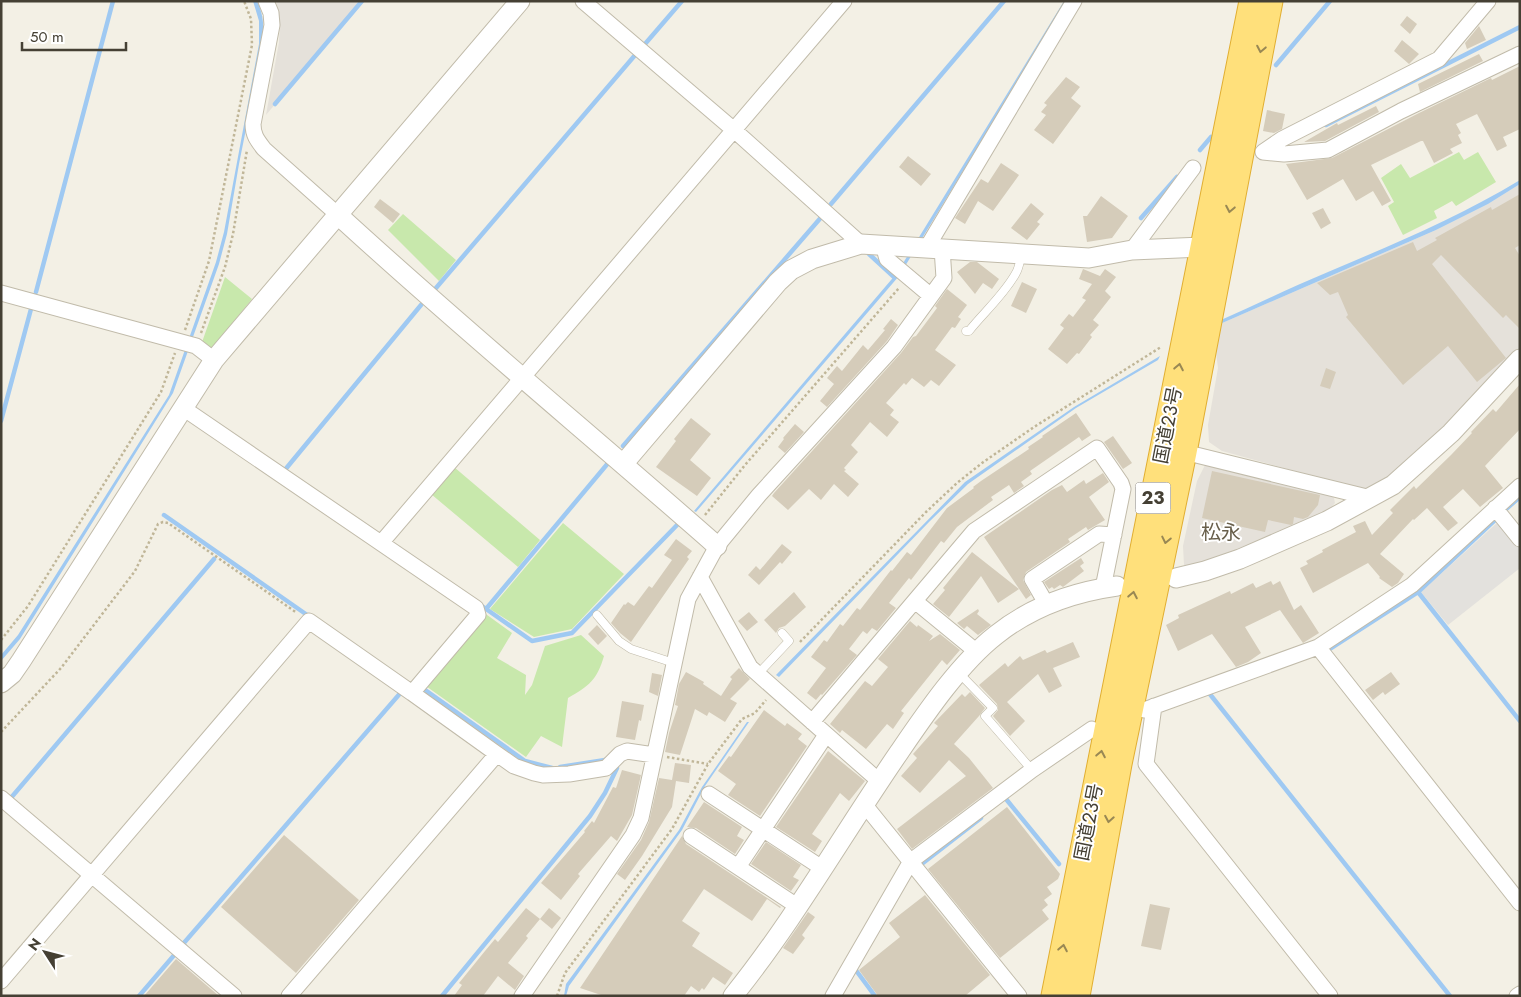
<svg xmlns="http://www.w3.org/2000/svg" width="1521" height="997" viewBox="0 0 1521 997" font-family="Jost,'Noto Sans JP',sans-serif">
	<rect width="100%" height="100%" fill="#f3f0e5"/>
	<path fill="#e5e1da" d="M276 1H362L266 115 279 42 280 24Z
		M1520 184V352L1409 466 1364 490 1222 451 1209 442 1208 425 1218 368 1215 345 1220 324 1436 230 1488 204Z
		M1205 465H1217L1327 493 1334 498 1335 503 1329 510 1270 539 1218 558 1190 566 1184 565 1183 546 1197 481Z"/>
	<path fill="#c8e8ac" d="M1459 152 1464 160 1478 152 1496 182 1456 206 1452 201 1434 211 1437 218 1403 235 1388 206 1394 202 1381 178 1401 164 1410 178Z
		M403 214 456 260 439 281 388 230Z
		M225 277 252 299 211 350 201 345Z
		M454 467 540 540 518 567 431 494Z
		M563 523 624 574 572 629 534 637 490 609Z
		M483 612 512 633 497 658 526 675 525 695 532 685 545 646 581 635 604 656C597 680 589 686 568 698L562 747 541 736 526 757 423 684Z"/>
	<path fill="#e3e1dd" d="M1498 522 1520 548V568L1448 625 1421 592Z"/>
	<path fill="#9fc9f2" d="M253 1H257C264 15 264 29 263 44L239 164 227 234 219 264 173 393 20 639 1 661V655L18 635 169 395 216 262 224 232 259 44V21Z
		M1064 1H1067L899 276 696 512 694 511 897 273Z
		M1520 180V184L1488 204 1436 230 1220 324 1221 320C1257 304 1292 287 1328 272 1394 244 1459 217 1520 180Z
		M1160 356 1158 360 1076 408 968 484 929 522 779 677 776 675 965 482 1074 407Z
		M747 722H749L705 786 682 830 569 986 566 996H564L566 984 679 830 702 787Z"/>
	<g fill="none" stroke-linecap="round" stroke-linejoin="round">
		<path stroke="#9fc9f2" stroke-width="4.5" d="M645 44 682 1
			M1276 65 1330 1
			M275 104 362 1
			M1326 125 1520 27
			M1200 150 1211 137
			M831 204 1004 1
			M1141 218 1177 177
			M869 254 894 277
			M436 288 636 54
			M36 292 113 1
			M1 421 31 309
			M623 446 824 214
			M284 471 421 305
			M1505 510 1520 497
			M164 515 310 617
			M1418 592 1520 721
			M479 604 532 641 572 633 679 523
			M486 609 609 462
			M1328 650 1418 592 1495 520
			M421 687 525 761 552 768
			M1209 693 1450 996
			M560 767 605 760
			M10 799 214 559
			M1006 799 1059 864
			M923 863 981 818
			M185 946 183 944 403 690
			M855 969 875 996
			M139 996 176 953
			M442 996 590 816 605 793 617 768 615 765"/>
	</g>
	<path fill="#d5ccba" d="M1407 16 1417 24 1410 34 1400 25Z
		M1479 26 1486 40 1467 49 1465 43Z
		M1402 40 1419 54 1409 64 1394 51Z
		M1479 54 1483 61 1420 92 1418 84Z
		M1520 66V129L1503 137 1507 146 1497 151 1477 114 1456 124 1461 133 1458 135 1462 143 1450 149 1453 153 1434 163 1423 141H1421L1371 165 1391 201 1382 206 1373 191 1356 201 1343 179 1307 200 1286 164 1332 158 1419 113 1491 78 1492 80Z
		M1066 77 1080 87 1071 98 1081 106 1053 144 1034 130 1046 115 1041 112 1047 105 1044 103Z
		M1376 106 1379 112 1325 141 1304 142 1337 123 1338 125Z
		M1267 110 1285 114 1282 129 1274 133 1263 131Z
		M908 156 931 174 921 186 899 167Z
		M1001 163 1019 175 993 211 978 201 965 224 955 218 981 179 988 183Z
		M1520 194V245L1515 248 1520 256V329L1506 315 1503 318 1441 255 1432 264 1506 358 1477 382 1448 346 1403 385 1346 317 1348 315 1338 292 1330 295 1317 283 1413 242 1417 251 1437 240 1435 238 1491 207 1492 210Z
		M1101 196 1128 216 1112 238 1087 242 1083 216H1087Z
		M380 199 400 214 393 223 374 207Z
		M1031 203 1044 214 1037 222 1040 224 1027 240 1011 228Z
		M1323 208 1331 223 1321 229 1312 213Z
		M970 262H977L999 279 992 289 983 283 975 294 957 272Z
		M1083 269 1100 276 1105 269 1116 277 1105 291 1111 297 1093 320 1099 325 1090 335 1092 337 1079 354 1077 353 1067 364 1048 349 1064 328 1060 325 1069 314 1073 317 1086 300 1082 298 1092 284 1079 279Z
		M1022 282 1037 289 1026 313 1011 306Z
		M947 289 967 305 958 317 961 319 955 328 952 327 935 350 956 365 939 386 931 380 924 387 912 378 906 385 904 383 886 403 894 410 890 415 899 422 887 437 870 422 851 445 858 452 844 468 846 470 844 471 859 484 848 497 834 484 821 500 809 489 788 510 772 496 774 493 901 353 913 337 916 336 937 308 935 306Z
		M891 319 898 325 887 341 827 407 820 401 834 384 827 378 837 366 842 371 863 345 868 350 885 330 883 329Z
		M1326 368 1336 372 1330 389 1320 386Z
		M1520 384V429L1485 466 1503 488 1480 507 1463 489 1443 507 1458 523 1448 531 1427 508 1414 520 1413 519 1380 554 1404 574 1398 583 1392 587 1379 578 1380 577 1368 563 1313 593 1300 568 1308 564 1306 561 1323 552 1322 550 1356 532 1353 526 1365 521 1372 535 1393 513 1390 510 1414 486 1416 489 1451 455 1472 433 1471 432 1493 409 1496 412Z
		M1076 413 1091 435 1082 441 1079 437 1030 471 1032 474 1021 482 1024 486 1014 493 1009 485 991 497 993 500 957 527 944 543 941 541 911 580 909 578 889 603 896 608 877 631 872 628 867 634 863 631 849 649 857 655 822 695 821 694 816 700 807 693 826 668 811 657 824 640 827 642 840 624 843 626 857 608 860 610 891 570 892 571 907 552 911 555 947 508 974 488 973 487 981 481 1029 449 1028 447 1043 437 1042 436Z
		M691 418 711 434 690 460 711 478 697 496 656 467 676 441 674 439Z
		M795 424 804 432 785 453 778 447 784 439 783 438Z
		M1113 436 1132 463 1123 469 1104 442Z
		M1212 471 1320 495 1318 505 1308 517 1303 519 1294 517 1293 524 1291 525 1268 520 1265 532 1202 518Z
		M1103 473 1109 482 1089 497 1105 520 1088 530 1086 527 1068 539 1070 542 1026 572 1023 580 1031 595 1026 599 984 537 1052 490 1062 485 1067 492 1084 480 1086 484Z
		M676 539 692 551 687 557 689 559 631 642 620 633 611 623 624 604 625 605 628 602 634 606 649 586 652 588 672 560 664 555Z
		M782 544 792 552 782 564 780 562 759 585 748 575 756 566 760 570Z
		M972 552 1019 589 998 603 981 576 949 617 933 604 945 590 943 588Z
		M1081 558 1084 563 1080 566 1084 571 1063 587 1060 585 1054 589 1052 587 1049 589 1044 582Z
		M1271 581 1273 585 1280 581 1294 610 1301 605 1319 633 1303 643 1280 610 1245 627 1261 653 1248 662 1236 667 1212 634 1178 651 1166 625 1179 618 1178 615 1230 591 1231 594 1253 583 1256 588Z
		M794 592 806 607 785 626 779 628 776 633 764 620Z
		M978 609 979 611 977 614 991 625 978 635 967 626 964 629 957 623Z
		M749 612 758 622 747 631 738 621Z
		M910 621 917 627 918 625 933 636 929 641 940 634 960 650 947 665 942 660 901 711 904 713 893 729 887 724 866 749 842 730 840 733 830 724 865 681 872 686 888 667 878 659Z
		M597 625 607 636 598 645 588 634Z
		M1073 642 1080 657 1053 668 1062 686 1049 693 1038 674 1007 702 1025 721 1010 736 993 716 998 710 997 704 979 685 1005 663 1008 667 1020 656 1023 660 1045 650 1047 653Z
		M739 668 750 679 730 699 737 703 725 722 709 712 707 716 695 709 680 755 665 752 669 733 678 706 675 705 679 684 686 672 704 682 703 684 721 696 732 679 730 677Z
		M1391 672 1400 684 1385 695 1383 692 1373 700 1365 690Z
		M652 673 662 675 658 696 649 692Z
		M970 692 985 708 979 716 954 744 969 758 993 788 912 849 897 829 966 776 949 760 920 793 901 776 917 758 913 754 938 726 934 723 962 694 965 697Z
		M622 701 644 705 641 721 639 720 635 740 616 737Z
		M764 710 785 726 787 723 802 734 798 739 807 746 760 816 728 795 736 784 718 771 729 756 731 757Z
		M828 751 865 781 849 801 840 793 812 834 822 841 815 852 776 827Z
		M675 763 691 765 689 783 676 781 672 807 642 856 625 880 617 874 641 840 649 822 659 778 672 780Z
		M622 770 641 775 632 815 617 841 611 836 578 874 580 876 561 900 541 883 585 832 584 831 592 821 594 823 613 787 616 788Z
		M704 802 742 827 737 836 744 840 735 854 696 828 687 827Z
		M1007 807 1060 874 1058 879 1047 887 1052 894 1044 900 1048 905 1042 910 1049 919 1000 958 928 869Z
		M284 835 359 900 296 973 221 907Z
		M682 836 686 844 781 907 780 908 767 899 752 921 704 889 682 921 700 933 692 946 733 973 725 985 713 977 704 990 702 988 699 992 691 986 684 996H604L580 988Z
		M766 842 801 865 793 877 799 880 791 891 751 864Z
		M925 895 990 975 965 996H878L859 970 900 937 889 923Z
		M1150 904 1170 908 1161 950 1141 946Z
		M526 908 540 919 526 936 528 938 508 963 524 976 515 990 498 976 483 996H454L462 985 459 983 485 951 495 939 498 942Z
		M549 908 561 918 552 929 540 919Z
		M808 912 815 917 802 935 805 938 793 954 783 948Z
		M176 959 219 996H144Z"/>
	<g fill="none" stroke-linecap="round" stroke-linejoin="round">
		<g stroke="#c1bbaa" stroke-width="9">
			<path id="service" d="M966 331H969C984 312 1004 295 1016 273 1019 268 1020 260 1022 254
				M597 615 619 641 631 649 674 663
				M959 673 993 708 985 716 1032 770
				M758 674 789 641 782 633"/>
		</g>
		<g stroke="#c1bbaa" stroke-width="17">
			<path id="minor" d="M266 1 271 13 272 25 253 124C253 135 257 140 264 149L337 214
				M583 1 734 130 861 244
				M1263 152 1284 154 1328 150 1401 111 1520 54
				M1263 152 1282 139 1439 59 1488 1
				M883 245 887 259 931 296
				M926 249 1074 1
				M1132 250 1193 168
				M1 293 196 346 214 360
				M1184 452 1371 498
				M1495 508 1520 539
				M381 543 844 1
				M700 577 750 667 879 781
				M916 602 977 652
				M1047 605 1032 579 1099 534 1114 535
				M1318 647 1520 903
				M412 693 497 754 514 766 534 773 543 775 569 774 606 768 620 754 627 751 654 755
				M1154 706 1146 764 1330 996
				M1144 710 1318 647 1412 585 1520 486
				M812 722 974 531 1097 448 1121 483 1123 489 1103 588
				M709 794 822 868
				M1 798 234 996
				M864 804 1019 996
				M691 836 797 906
				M738 867 826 735
				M1 981 309 621 412 693 478 615 476 608 183 408
				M289 996 497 754
				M522 996 633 835 641 818 688 599 717 546 759 495 894 347 944 278 942 248
				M833 996 911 861 1032 770 1092 729
				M1517 996 1520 994"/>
		</g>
		<g stroke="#c1bbaa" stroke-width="21">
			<path id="tertiary" d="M337 214C461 328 591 435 717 546
				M624 463 778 282 791 270 812 259 861 244 1089 258 1132 250 1202 247
				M1176 578 1205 571 1240 559 1327 521 1393 485 1451 433 1520 359
				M1 683 12 674 21 661 214 360 520 1
				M733 996C795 919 844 832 900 751 926 713 960 663 996 635 1031 607 1074 592 1117 586"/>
		</g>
		<g stroke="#e1ae31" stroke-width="27">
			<path id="trunk" d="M1054 996 1252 1
				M1077 996 1119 764 1184 452 1270 1"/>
		</g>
		<path stroke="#c0b698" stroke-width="2.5" stroke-dasharray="2.5 2.5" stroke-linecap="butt" d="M185 330 209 261 252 45 251 19 244 1
			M201 333 225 267 233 234 247 150
			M705 515 745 465 899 288
			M1 640 28 606 161 392 175 353
			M800 642 926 512 957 483 982 463 1034 427 1161 347
			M1 732 61 668 135 571 158 524 163 522 168 523 297 613
			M667 757 708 764
			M557 996 565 973 672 829 708 764 742 719 755 713 766 700"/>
		<use href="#service" stroke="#fff" stroke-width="8"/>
		<use href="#minor" stroke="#fff" stroke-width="15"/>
		<use href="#tertiary" stroke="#fff" stroke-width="19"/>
		<use href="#trunk" stroke="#ffe07b" stroke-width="25"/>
	</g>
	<defs><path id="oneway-chevron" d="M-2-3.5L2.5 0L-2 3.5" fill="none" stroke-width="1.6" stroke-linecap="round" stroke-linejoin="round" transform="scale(1.25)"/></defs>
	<g stroke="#998854">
		<use href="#oneway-chevron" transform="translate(1261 49) rotate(101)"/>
		<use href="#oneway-chevron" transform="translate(1230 209) rotate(101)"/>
		<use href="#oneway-chevron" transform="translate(1179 367) rotate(-79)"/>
		<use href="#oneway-chevron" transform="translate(1166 540) rotate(102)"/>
		<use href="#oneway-chevron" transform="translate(1133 595) rotate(-79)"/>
		<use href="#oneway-chevron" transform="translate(1101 754) rotate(-79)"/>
		<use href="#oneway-chevron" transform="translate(1109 819) rotate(100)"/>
		<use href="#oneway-chevron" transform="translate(1063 948) rotate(-79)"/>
	</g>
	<g text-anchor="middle" stroke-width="4" stroke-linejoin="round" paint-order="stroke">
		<rect fill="#fff" stroke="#7d7971" stroke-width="1" x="1135.5" y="482.5" width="35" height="31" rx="4"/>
		<g font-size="18" font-weight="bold" fill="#454034">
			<text x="1153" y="504">23</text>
		</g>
		<g font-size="19" fill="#454034" stroke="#fff">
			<text transform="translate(1167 425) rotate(-79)" y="7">国道23号</text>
			<text transform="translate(1088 822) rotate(-79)" y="7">国道23号</text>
		</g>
		<g font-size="20" fill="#685f4b" stroke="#fff">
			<text x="1221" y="539">松永</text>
		</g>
	</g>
	<rect width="1521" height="997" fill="none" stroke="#454034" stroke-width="5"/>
	<g transform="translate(45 952) rotate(306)" stroke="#ffffff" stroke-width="4" paint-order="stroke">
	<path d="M0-4L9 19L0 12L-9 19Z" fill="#454034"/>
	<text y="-8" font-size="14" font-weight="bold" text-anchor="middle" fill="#454034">N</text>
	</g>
	<path d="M22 42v8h104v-8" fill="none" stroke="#454034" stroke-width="2.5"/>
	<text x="30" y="42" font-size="15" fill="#454034" stroke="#ffffff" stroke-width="4" paint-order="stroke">50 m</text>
</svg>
